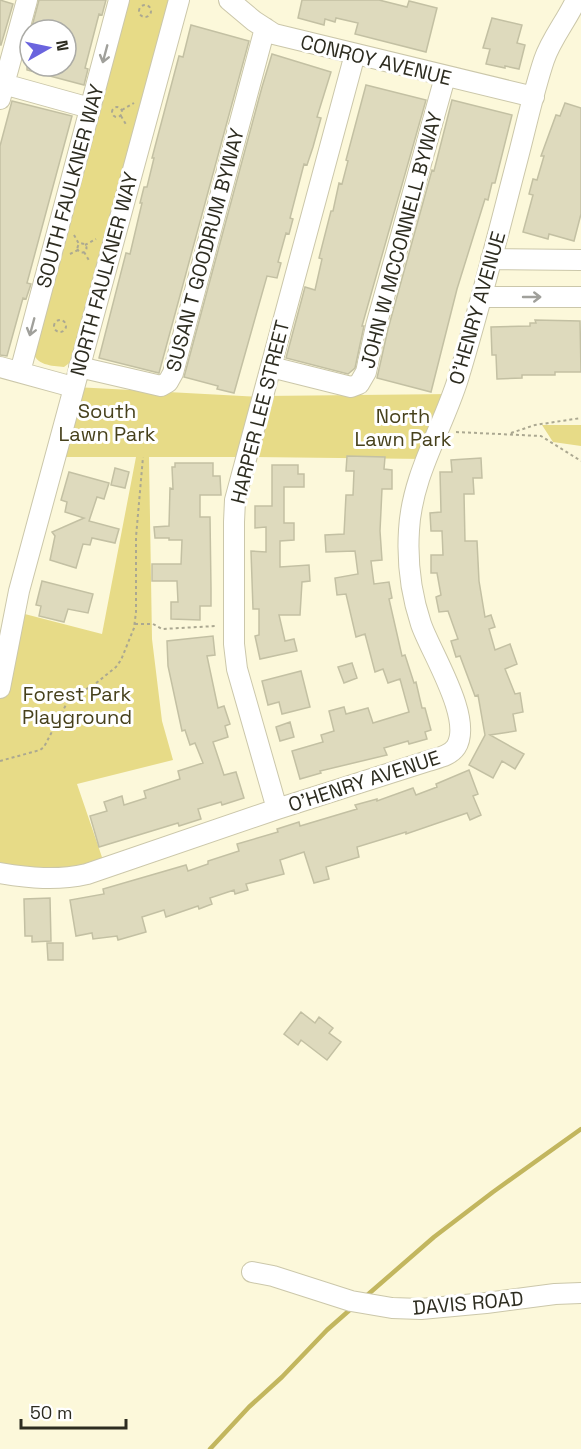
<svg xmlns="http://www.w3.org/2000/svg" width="581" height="1449" viewBox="0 0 581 1449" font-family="'Space Grotesk',sans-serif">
	<rect width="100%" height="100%" fill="#fcf8da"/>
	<path fill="#e7db87" d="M127 0H170L72 361 64 367C52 366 35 365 33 351Z
		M75 387 261 397 245 457H149L152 639 162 721 173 760 77 784 105 866 0 871V698L17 612 102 634 136 457H57Z
		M452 394 425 459 247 457 264 396Z
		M542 425H581V446L553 442Z"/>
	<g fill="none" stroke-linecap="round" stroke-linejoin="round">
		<path stroke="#c2b65e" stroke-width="4.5" d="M365 1297 434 1237 493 1192 581 1129
			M210 1449 249 1407 282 1377 327 1330 352 1308"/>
	</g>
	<path fill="#dedabd" stroke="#c3c0a3" stroke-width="1.5" d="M0 0 13 4 1 45H0Z
		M39 0H106L102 15 99 14 85 68 88 69 84 85 27 70V66H66V30H31Z
		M302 0H379L407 7 409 1 437 8 426 52 355 34 358 23 336 18 335 22 325 19 324 25 298 18Z
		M492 18 522 25 517 43 525 45 519 69 505 66V68L486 64 490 49 483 48Z
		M191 25 249 41 159 373 99 358 126 253 130 254 142 203H140L144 187H147L154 158H152L179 56 183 57Z
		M272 54 331 72 317 117 321 118 313 147 307 165 304 164 290 218 293 219 289 234 286 233 278 262 281 263 277 278 267 276 234 393 217 389 218 386 184 377 262 87Z
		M366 85 426 100 362 326H364L355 368 348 374 286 358 305 287 315 290 322 259 319 258 331 211H333L339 183 342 184 348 161 346 160Z
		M452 100 512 115 495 183H492L488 200 485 199 457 289 431 392 377 378 388 329 432 170 434 171Z
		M12 101 72 116 27 283 31 284 26 299 23 298 7 356 0 355V146Z
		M565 103 581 108V214L574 241 549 234 548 239 523 232 533 195 529 194 533 179 537 180 544 156H541L556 115 560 116Z
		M535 320 580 321 581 372H555V375H522V378L497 379 496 355H492L491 327 530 326V323H536Z
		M347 456 385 457 384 469 392 470V489H382L380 531 382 560 371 561 374 584 389 582 392 598 389 599 402 656 405 655 414 683 416 682 422 708H425L431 730 425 732 427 739 409 744 408 741 384 748 387 755 320 771 321 773 300 779 292 751 323 742 321 735 334 731 329 711 344 707 346 714 368 708 373 723 409 712 400 679 388 683 383 669 375 672 365 634 356 637 346 594 337 595 335 578 358 574 355 551 326 552 325 535 344 534 346 495H353L354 471H346Z
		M481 458 482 478H473L474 494H464L465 541H477L479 581 485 617 491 615 495 627 489 629 495 650 510 644 517 664 505 669 515 694 520 693 523 712 513 714 516 731 490 735 524 754 515 769 502 761 493 778 469 765 485 735 478 695 475 696 460 656 456 657 451 641 458 639 448 611 439 612 436 597 441 595 437 573H431V555H443L442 531H431L430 513 441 512 440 472H452L451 460Z
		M175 463H213V476H220L221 495H200V517H210L211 588V606H200V620L171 619V602H178L177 581H152V564H181L182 540H169V538H155L154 527 169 526 170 488 173 489 172 467H175Z
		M272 465H298V474H304V487H284V523H294V540L280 541V567L309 565 310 581 302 582 300 615H279L285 641 294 639 297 651 260 659 255 636 259 635V609H253L251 551 266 552V527L255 528V506H272Z
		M115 468 129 472 125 488 111 485Z
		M69 472 109 483 104 499 97 497 89 521 119 529 115 543 92 538 90 545 83 544 76 568 50 560 55 536 52 532 84 518 65 512 67 502 61 500Z
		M42 581 93 594 88 613 68 609 64 622 39 616 41 606 36 605Z
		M213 636 215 655 207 656 218 708 224 706 230 724 225 726 228 737 213 742 224 775 236 772 244 798 222 805 221 802 198 809 201 819 179 826 178 823 99 847 90 816 107 811 104 802 122 796 124 805 146 798 144 791 180 779 178 771 203 763 195 743 190 745 185 730 182 731 168 666 167 641Z
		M352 663 357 678 344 683 338 667Z
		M301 671 310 707 282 714 279 702 268 705 262 681Z
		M290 722 294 737 280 741 276 727Z
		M469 770 478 794 473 796 481 815 470 820 467 813 406 834V832L357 847 359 857 326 867 329 879 314 883 304 852 280 860 284 874 246 884 248 890 235 894 234 890 210 898 212 904 199 909 198 906 166 917 164 910 142 917 146 932 118 940 117 936 93 939 92 933 76 936 70 900 104 894 103 889 186 865 188 871 208 864V861L239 851 237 844 278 832 277 829 299 822 300 826 357 809 355 805 377 799V801L413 788 416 795 437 787 436 784Z
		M50 898 51 941 32 942V936H25L24 899Z
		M47 943H63V960H48Z
		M301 1012 315 1023 319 1017 333 1028 329 1033 341 1042 327 1060 301 1040 298 1045 284 1034Z"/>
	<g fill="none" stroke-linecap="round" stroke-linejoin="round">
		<g stroke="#cbc7aa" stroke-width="22">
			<path id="minor" d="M229 0 254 21 274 34 534 97
				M0 83 90 108
				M0 99 27 0
				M491 259 581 260
				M483 297H581
				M0 367 73 387
				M79 367 161 386 168 382 173 373 265 28
				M271 367 351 387 359 384 366 372 376 326 445 77
				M20 372 119 0
				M0 688 19 591 179 0
				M277 809 237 669 234 644V522L235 500 355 54
				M0 873C30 878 56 881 87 874L277 809 428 761C437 758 450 756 456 747 474 719 430 651 421 624 411 594 407 561 409 530 412 475 442 430 458 379 480 307 498 234 517 161 526 127 533 93 544 60 551 39 567 20 576 0
				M252 1272 273 1276 351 1301 392 1308 421 1309 486 1303 555 1294 581 1293"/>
		</g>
		<path stroke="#aba891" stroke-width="2" stroke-dasharray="3 3" stroke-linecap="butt" d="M139 11a6 6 0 1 1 12 0a6 6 0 1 1-12 0Z
			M112 112a5 5 0 1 1 10 0a5 5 0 1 1-10 0Z
			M122 110 134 103
			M121 116 127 126
			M74 235 79 244
			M77.5 248a4.5 4.5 0 1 1 9 0a4.5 4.5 0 1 1-9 0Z
			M85 245 96 239
			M84 252 90 262
			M70 254 78 250
			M54 326a6 6 0 1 1 12 0a6 6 0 1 1-12 0Z
			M456 432 541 436 581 461
			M511 433 535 425 581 418
			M135 624H153L162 629 216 626
			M0 761 40 750 44 747 69 699 95 684 116 667 121 660 134 628 136 612V537L143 457"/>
		<use href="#minor" stroke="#fff" stroke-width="20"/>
	</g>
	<defs><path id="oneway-shaft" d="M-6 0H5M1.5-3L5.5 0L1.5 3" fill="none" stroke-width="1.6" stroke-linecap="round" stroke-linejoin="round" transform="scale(1.5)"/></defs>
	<g stroke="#a0a09b">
		<use href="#oneway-shaft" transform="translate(105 54) rotate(105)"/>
		<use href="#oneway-shaft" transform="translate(532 297)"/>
		<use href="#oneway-shaft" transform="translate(32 327) rotate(105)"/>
	</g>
	<g text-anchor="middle" stroke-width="6" stroke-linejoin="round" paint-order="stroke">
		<g font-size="20" fill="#2d2c20" stroke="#fff">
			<text transform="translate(376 60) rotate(14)" y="7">CONROY AVENUE</text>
			<text transform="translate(70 186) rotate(-75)" y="7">SOUTH FAULKNER WAY</text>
			<text transform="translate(401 240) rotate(-75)" y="7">JOHN W MCCONNELL BYWAY</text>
			<text transform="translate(205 250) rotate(-75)" y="7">SUSAN T GOODRUM BYWAY</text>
			<text transform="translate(104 274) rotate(-75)" y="7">NORTH FAULKNER WAY</text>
			<text transform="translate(477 308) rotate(-74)" y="7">O'HENRY AVENUE</text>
			<text transform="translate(260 412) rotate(-76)" y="7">HARPER LEE STREET</text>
			<text transform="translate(364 781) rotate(-18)" y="7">O'HENRY AVENUE</text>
			<text transform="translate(468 1303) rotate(-5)" y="7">DAVIS ROAD</text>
		</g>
		<g font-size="20" fill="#47411c" stroke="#fff">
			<text x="107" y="418">South<tspan x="107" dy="23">Lawn Park</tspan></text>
			<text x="403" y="423">North<tspan x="403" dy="23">Lawn Park</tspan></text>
			<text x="77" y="701">Forest Park<tspan x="77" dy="23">Playground</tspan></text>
		</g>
	</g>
	<g transform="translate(48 48) rotate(81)"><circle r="28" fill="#ffffff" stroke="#ababa6" stroke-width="1.5"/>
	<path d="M0-4.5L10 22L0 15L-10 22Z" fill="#6a64de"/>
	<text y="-9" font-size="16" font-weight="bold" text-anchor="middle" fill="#2d2c20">N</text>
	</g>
	<path d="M21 1419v9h105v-9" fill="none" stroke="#2d2c20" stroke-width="3"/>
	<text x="30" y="1419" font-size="18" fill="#2d2c20" stroke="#ffffff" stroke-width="4.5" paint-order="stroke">50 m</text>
</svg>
